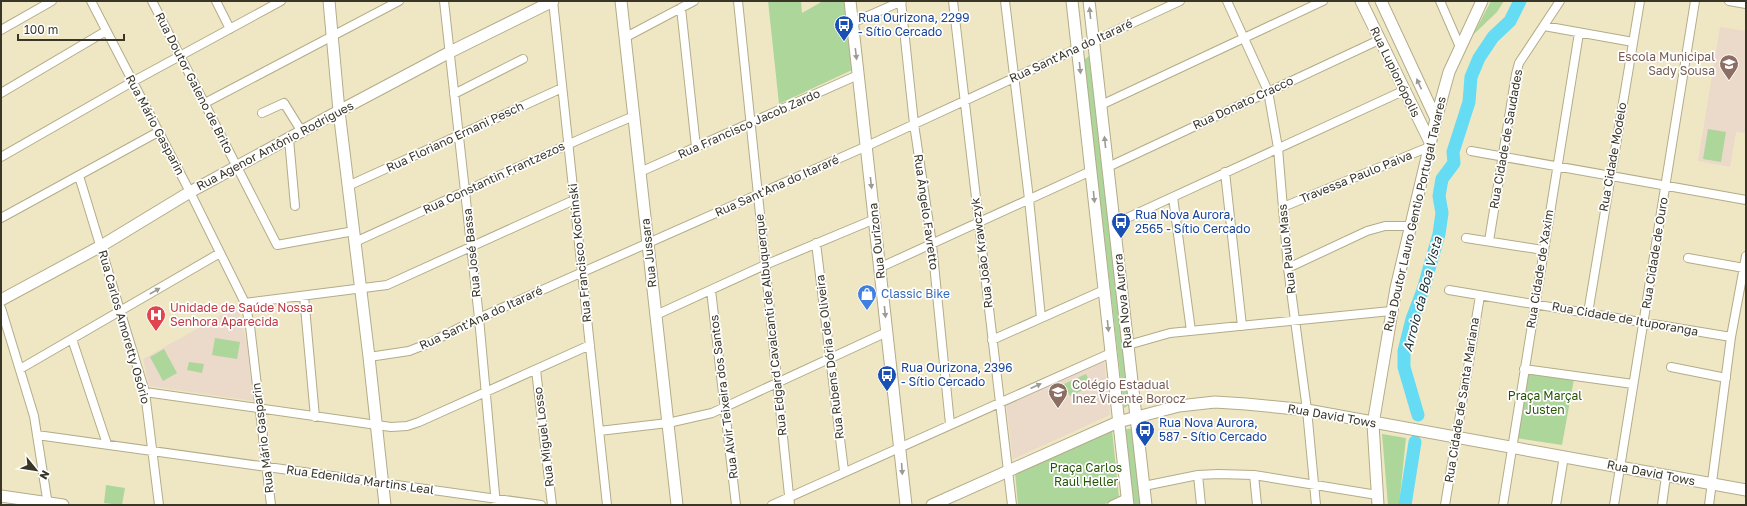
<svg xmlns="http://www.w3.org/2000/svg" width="1747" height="506" viewBox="0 0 1747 506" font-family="'Golos Text',sans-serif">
	<rect width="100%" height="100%" fill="#efe7c3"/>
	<path fill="#ebd9c9" d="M1720 27 1746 31V133L1736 132 1730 167 1698 161Z
		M238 306 247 344 253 401 149 386 143 359Z
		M1104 359 1110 415 1013 459 1006 403Z"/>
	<path fill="#add69b" d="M768 1H801L802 13 823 1H844L852 70 779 104Z
		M1491 1H1504L1497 12 1473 35Z
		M1089 56 1129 405 1124 408 1084 60Z
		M1708 129 1726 132 1721 162 1703 159Z
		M215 338 240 342 237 359 212 355Z
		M164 349 177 373 163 381 150 357Z
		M189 362 204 364 202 373 187 370Z
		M1526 370 1574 379 1562 445 1516 438Z
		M1086 374 1092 386 1070 396 1064 384Z
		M1133 428 1143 505H1132L1123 430Z
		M1112 430 1119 497 1103 505H1018L1015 472Z
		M1382 434 1406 438 1399 505H1388Z
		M106 485 125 488 122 505 104 503Z"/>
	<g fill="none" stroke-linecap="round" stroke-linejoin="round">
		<path stroke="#65dcf3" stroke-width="13" d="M1418 415 1404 367V351L1412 319 1423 290 1439 234 1442 213 1439 196 1442 179 1454 163 1453 152 1469 102 1471 77 1479 58 1493 37 1510 21 1520 1
			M1405 505 1415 442"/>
		<g stroke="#b3ac89" stroke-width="10">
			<path id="street" d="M91 1 190 192 245 303 250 326 271 505
				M152 1 277 245 354 231
				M216 1 230 29
				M444 1 479 318 496 505
				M553 1 607 505
				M738 1 790 505
				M901 1 914 124 932 244 950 424
				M953 1 1012 505
				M1005 1 1029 199 1041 318
				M1227 1 1268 91 1278 148 1288 268 1307 410 1316 505
				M1440 1 1460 47
				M1729 1 1746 4
				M681 8 696 147
				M852 23 902 1
				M1544 26 1633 42
				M1 30 52 1
				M626 37 694 1
				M1 93 106 31
				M454 94 523 59
				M205 103 399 1
				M1101 105 1323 1
				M262 113 284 103 302 132
				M289 139 295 206
				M1471 151 1746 200
				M1 157 132 82 281 1
				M1108 167 1379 40
				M640 172 858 75
				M1225 172 1242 326
				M79 176 145 392 159 505
				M348 186 562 88
				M1173 197 1191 331
				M1283 207 1429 147
				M1 218 158 132
				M1114 224 1403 91
				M1466 238 1543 250
				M1489 241 1516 74 1519 63 1560 1
				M355 242C448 200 540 155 634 116
				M816 243 844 471
				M1688 258 1744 268
				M881 267 1091 171
				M1288 268 1367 231 1385 226H1410
				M711 290 736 505
				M1449 290 1731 337
				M304 296 315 417
				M245 303 387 285 574 200
				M1 308 34 416 48 505
				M1588 313 1640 1
				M656 315 765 265 875 219
				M72 339 107 444
				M992 340 1104 290
				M1128 345 1170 333 1391 311
				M369 357 409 351 427 344 479 318 867 146 1180 1
				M1671 367 1726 378
				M20 369 220 253
				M1524 369 1633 384
				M536 370 552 505
				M145 392 391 427 407 426 419 422 590 345
				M599 431 668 423 712 413 887 332
				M37 435 541 505
				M1198 475 1201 505
				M1254 475 1257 505
				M1144 486 1198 475 1218 474 1254 475 1377 495
				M772 505 1111 353
				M1112 505 1127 498
				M1445 505 1480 296
				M1503 505 1579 33
				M1556 505 1564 456
				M1614 505 1695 1
				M1662 505 1666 476
				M1709 505 1731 337 1746 256"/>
		</g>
		<g stroke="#b3ac89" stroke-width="13">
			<path id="secondary" d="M329 1 339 111 369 357 385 505
				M621 1 677 505
				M850 1 906 505
				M1072 1 1128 505
				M1089 1 1146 505
				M1361 1 1430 142
				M1381 1 1436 119
				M1 300 101 246 190 192 339 111 450 52 553 1
				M1 496 63 505
				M932 505 1118 422 1179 406 1215 402 1246 404 1307 410 1746 490
				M1378 505 1373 424 1396 288 1436 119 1449 72 1482 1"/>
		</g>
		<use href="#street" stroke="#fff" stroke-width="8"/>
		<use href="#secondary" stroke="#fff" stroke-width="11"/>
	</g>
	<defs><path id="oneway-solid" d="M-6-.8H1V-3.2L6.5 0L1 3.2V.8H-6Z"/></defs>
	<g fill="#9c9a94">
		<use href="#oneway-solid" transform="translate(1090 13) rotate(-96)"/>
		<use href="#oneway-solid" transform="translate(856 54) rotate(83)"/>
		<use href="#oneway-solid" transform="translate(1080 68) rotate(84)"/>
		<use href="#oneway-solid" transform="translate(1419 84) rotate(-115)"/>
		<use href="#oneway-solid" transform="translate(1105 142) rotate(-96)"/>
		<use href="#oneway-solid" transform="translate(871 183) rotate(84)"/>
		<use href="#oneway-solid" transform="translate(1094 197) rotate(84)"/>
		<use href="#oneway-solid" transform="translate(155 291) rotate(-30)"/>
		<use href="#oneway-solid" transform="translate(885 312) rotate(84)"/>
		<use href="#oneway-solid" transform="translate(1108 326) rotate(84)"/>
		<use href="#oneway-solid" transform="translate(1036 386) rotate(-24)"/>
		<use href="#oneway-solid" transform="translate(902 469) rotate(86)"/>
	</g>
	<defs>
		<g id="bus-pin" transform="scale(1)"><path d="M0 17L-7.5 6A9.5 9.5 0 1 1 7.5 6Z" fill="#1a4fb4" stroke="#fff"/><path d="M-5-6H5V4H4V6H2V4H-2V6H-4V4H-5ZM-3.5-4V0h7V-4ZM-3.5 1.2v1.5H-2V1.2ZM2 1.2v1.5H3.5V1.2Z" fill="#fff"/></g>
		<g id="school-pin" transform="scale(1)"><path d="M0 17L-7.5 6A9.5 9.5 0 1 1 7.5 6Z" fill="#8d6e63" stroke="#fff"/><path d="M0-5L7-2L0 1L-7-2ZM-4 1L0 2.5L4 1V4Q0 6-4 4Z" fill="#fff"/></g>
		<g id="shop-pin" transform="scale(1)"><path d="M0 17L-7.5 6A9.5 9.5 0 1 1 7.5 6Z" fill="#3f7fe0" stroke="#fff"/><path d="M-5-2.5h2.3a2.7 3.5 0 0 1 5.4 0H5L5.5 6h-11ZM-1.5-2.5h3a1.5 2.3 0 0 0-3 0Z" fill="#fff"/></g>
		<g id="hospital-pin" transform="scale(1)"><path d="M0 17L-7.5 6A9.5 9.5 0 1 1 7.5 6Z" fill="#e0444e" stroke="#fff"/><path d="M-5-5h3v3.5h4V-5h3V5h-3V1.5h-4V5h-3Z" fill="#fff"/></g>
	</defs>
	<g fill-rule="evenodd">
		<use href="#bus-pin" x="844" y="25"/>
		<use href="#school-pin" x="1729" y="64"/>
		<use href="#bus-pin" x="1121" y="222"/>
		<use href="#shop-pin" x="867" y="294"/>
		<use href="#hospital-pin" x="156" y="315"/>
		<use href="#bus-pin" x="887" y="375"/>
		<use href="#school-pin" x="1058" y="392"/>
		<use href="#bus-pin" x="1145" y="430"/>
	</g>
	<g text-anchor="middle" stroke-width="3.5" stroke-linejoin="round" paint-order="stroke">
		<g font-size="12" fill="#164399" stroke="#fff" text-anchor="start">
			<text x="858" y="22">Rua Ourizona, 2299<tspan x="858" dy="14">- Sítio Cercado</tspan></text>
			<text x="1135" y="219">Rua Nova Aurora,<tspan x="1135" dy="14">2565 - Sítio Cercado</tspan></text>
			<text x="901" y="372">Rua Ourizona, 2396<tspan x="901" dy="14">- Sítio Cercado</tspan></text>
			<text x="1159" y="427">Rua Nova Aurora,<tspan x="1159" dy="14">587 - Sítio Cercado</tspan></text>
		</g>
		<g font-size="12" fill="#393628" stroke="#fff">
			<text transform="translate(1071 51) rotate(-25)" y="4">Rua Sant'Ana do Itararé</text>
			<text transform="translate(1395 72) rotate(64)" y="4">Rua Lupionópolis</text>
			<text transform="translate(194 83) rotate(63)" y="4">Rua Doutor Galeno de Brito</text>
			<text transform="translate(1243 103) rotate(-25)" y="4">Rua Donato Cracco</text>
			<text transform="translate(749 124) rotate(-24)" y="4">Rua Francisco Jacob Zardo</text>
			<text transform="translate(155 125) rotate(62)" y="4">Rua Mário Gasparin</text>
			<text transform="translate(455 137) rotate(-25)" y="4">Rua Floriano Ernani Pesch</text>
			<text transform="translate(1506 139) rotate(-80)" y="4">Rua Cidade de Saudades</text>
			<text transform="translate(275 146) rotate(-28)" y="4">Rua Agenor Antônio Rodrigues</text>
			<text transform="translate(1613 157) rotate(-80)" y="4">Rua Cidade Modelo</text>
			<text transform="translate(1356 177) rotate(-22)" y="4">Travessa Paulo Paiva</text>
			<text transform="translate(494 178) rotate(-25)" y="4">Rua Constantin Frantzezos</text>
			<text transform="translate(777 186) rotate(-24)" y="4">Rua Sant'Ana do Itararé</text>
			<text transform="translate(926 212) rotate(82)" y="4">Rua Ângelo Favretto</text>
			<text transform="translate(1415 214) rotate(-77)" y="4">Rua Doutor Lauro Gentio Portugal Tavares</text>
			<text transform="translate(877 241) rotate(-96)" y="4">Rua Ourizona</text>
			<text transform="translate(1287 249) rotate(-96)" y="4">Rua Paulo Mass</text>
			<text transform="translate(472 253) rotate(-96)" y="4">Rua José Bassa</text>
			<text transform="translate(580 253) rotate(-96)" y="4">Rua Francisco Kochinski</text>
			<text transform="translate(649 253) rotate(-96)" y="4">Rua Jussara</text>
			<text transform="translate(982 253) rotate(-97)" y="4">Rua João Krawczyk</text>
			<text transform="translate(1655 253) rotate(-81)" y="4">Rua Cidade de Ouro</text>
			<text transform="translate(1540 269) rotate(-81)" y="4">Rua Cidade de Xaxim</text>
			<text transform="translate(1123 301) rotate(-96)" y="4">Rua Nova Aurora</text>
			<text transform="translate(481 318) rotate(-25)" y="4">Rua Sant'Ana do Itararé</text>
			<text transform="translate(1625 319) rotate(10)" y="4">Rua Cidade de Ituporanga</text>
			<text transform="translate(771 325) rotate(-96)" y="4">Rua Edgard Cavalcanti de Albuquerque</text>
			<text transform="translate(124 327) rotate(74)" y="4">Rua Carlos Amoretty Osório</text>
			<text transform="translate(830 357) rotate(-97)" y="4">Rua Rubens Dória de Oliveira</text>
			<text transform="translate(724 397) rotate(-97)" y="4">Rua Alvir Teixeira dos Santos</text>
			<text transform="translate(1462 400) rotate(-81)" y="4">Rua Cidade de Santa Mariana</text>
			<text transform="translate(1332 416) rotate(10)" y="4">Rua David Tows</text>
			<text transform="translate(544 437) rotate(-97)" y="4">Rua Miguel Losso</text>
			<text transform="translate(263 438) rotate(-97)" y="4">Rua Mário Gasparin</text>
			<text transform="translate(1651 473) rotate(11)" y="4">Rua David Tows</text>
			<text transform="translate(360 480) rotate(8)" y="4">Rua Edenilda Martins Leal</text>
		</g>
		<g font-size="12" fill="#785e54" stroke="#fff" text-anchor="end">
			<text x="1715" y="61">Escola Municipal<tspan x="1715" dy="14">Sady Sousa</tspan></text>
			<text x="1072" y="389" text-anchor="start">Colégio Estadual<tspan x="1072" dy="14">Inez Vicente Borocz</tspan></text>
		</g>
		<g font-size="12" fill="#366cbe" stroke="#fff" text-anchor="start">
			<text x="881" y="298">Classic Bike</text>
		</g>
		<g font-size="12" fill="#be3a42" stroke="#fff" text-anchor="start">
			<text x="170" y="312">Unidade de Saúde Nossa<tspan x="170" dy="14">Senhora Aparecida</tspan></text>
		</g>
		<g font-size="12" fill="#275307" stroke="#fff">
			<text x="1545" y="400">Praça Marçal<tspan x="1545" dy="14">Justen</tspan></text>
			<text x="1086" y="472">Praça Carlos<tspan x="1086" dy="14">Raul Heller</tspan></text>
		</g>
		<g font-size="13" font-style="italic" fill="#182e32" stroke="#fff">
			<text transform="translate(1422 294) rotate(-75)" y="5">Arroio da Boa Vista</text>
		</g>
	</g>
	<rect width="1747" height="506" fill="none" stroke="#393628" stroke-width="4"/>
	<g transform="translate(36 470) rotate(120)" stroke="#ffffff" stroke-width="3" paint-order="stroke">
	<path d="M0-3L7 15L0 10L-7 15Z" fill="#393628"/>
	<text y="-6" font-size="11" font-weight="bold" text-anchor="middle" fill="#393628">N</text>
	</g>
	<path d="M18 34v6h106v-6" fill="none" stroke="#393628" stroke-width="2"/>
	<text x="24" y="34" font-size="12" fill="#393628" stroke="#ffffff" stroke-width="3" paint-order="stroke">100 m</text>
</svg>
